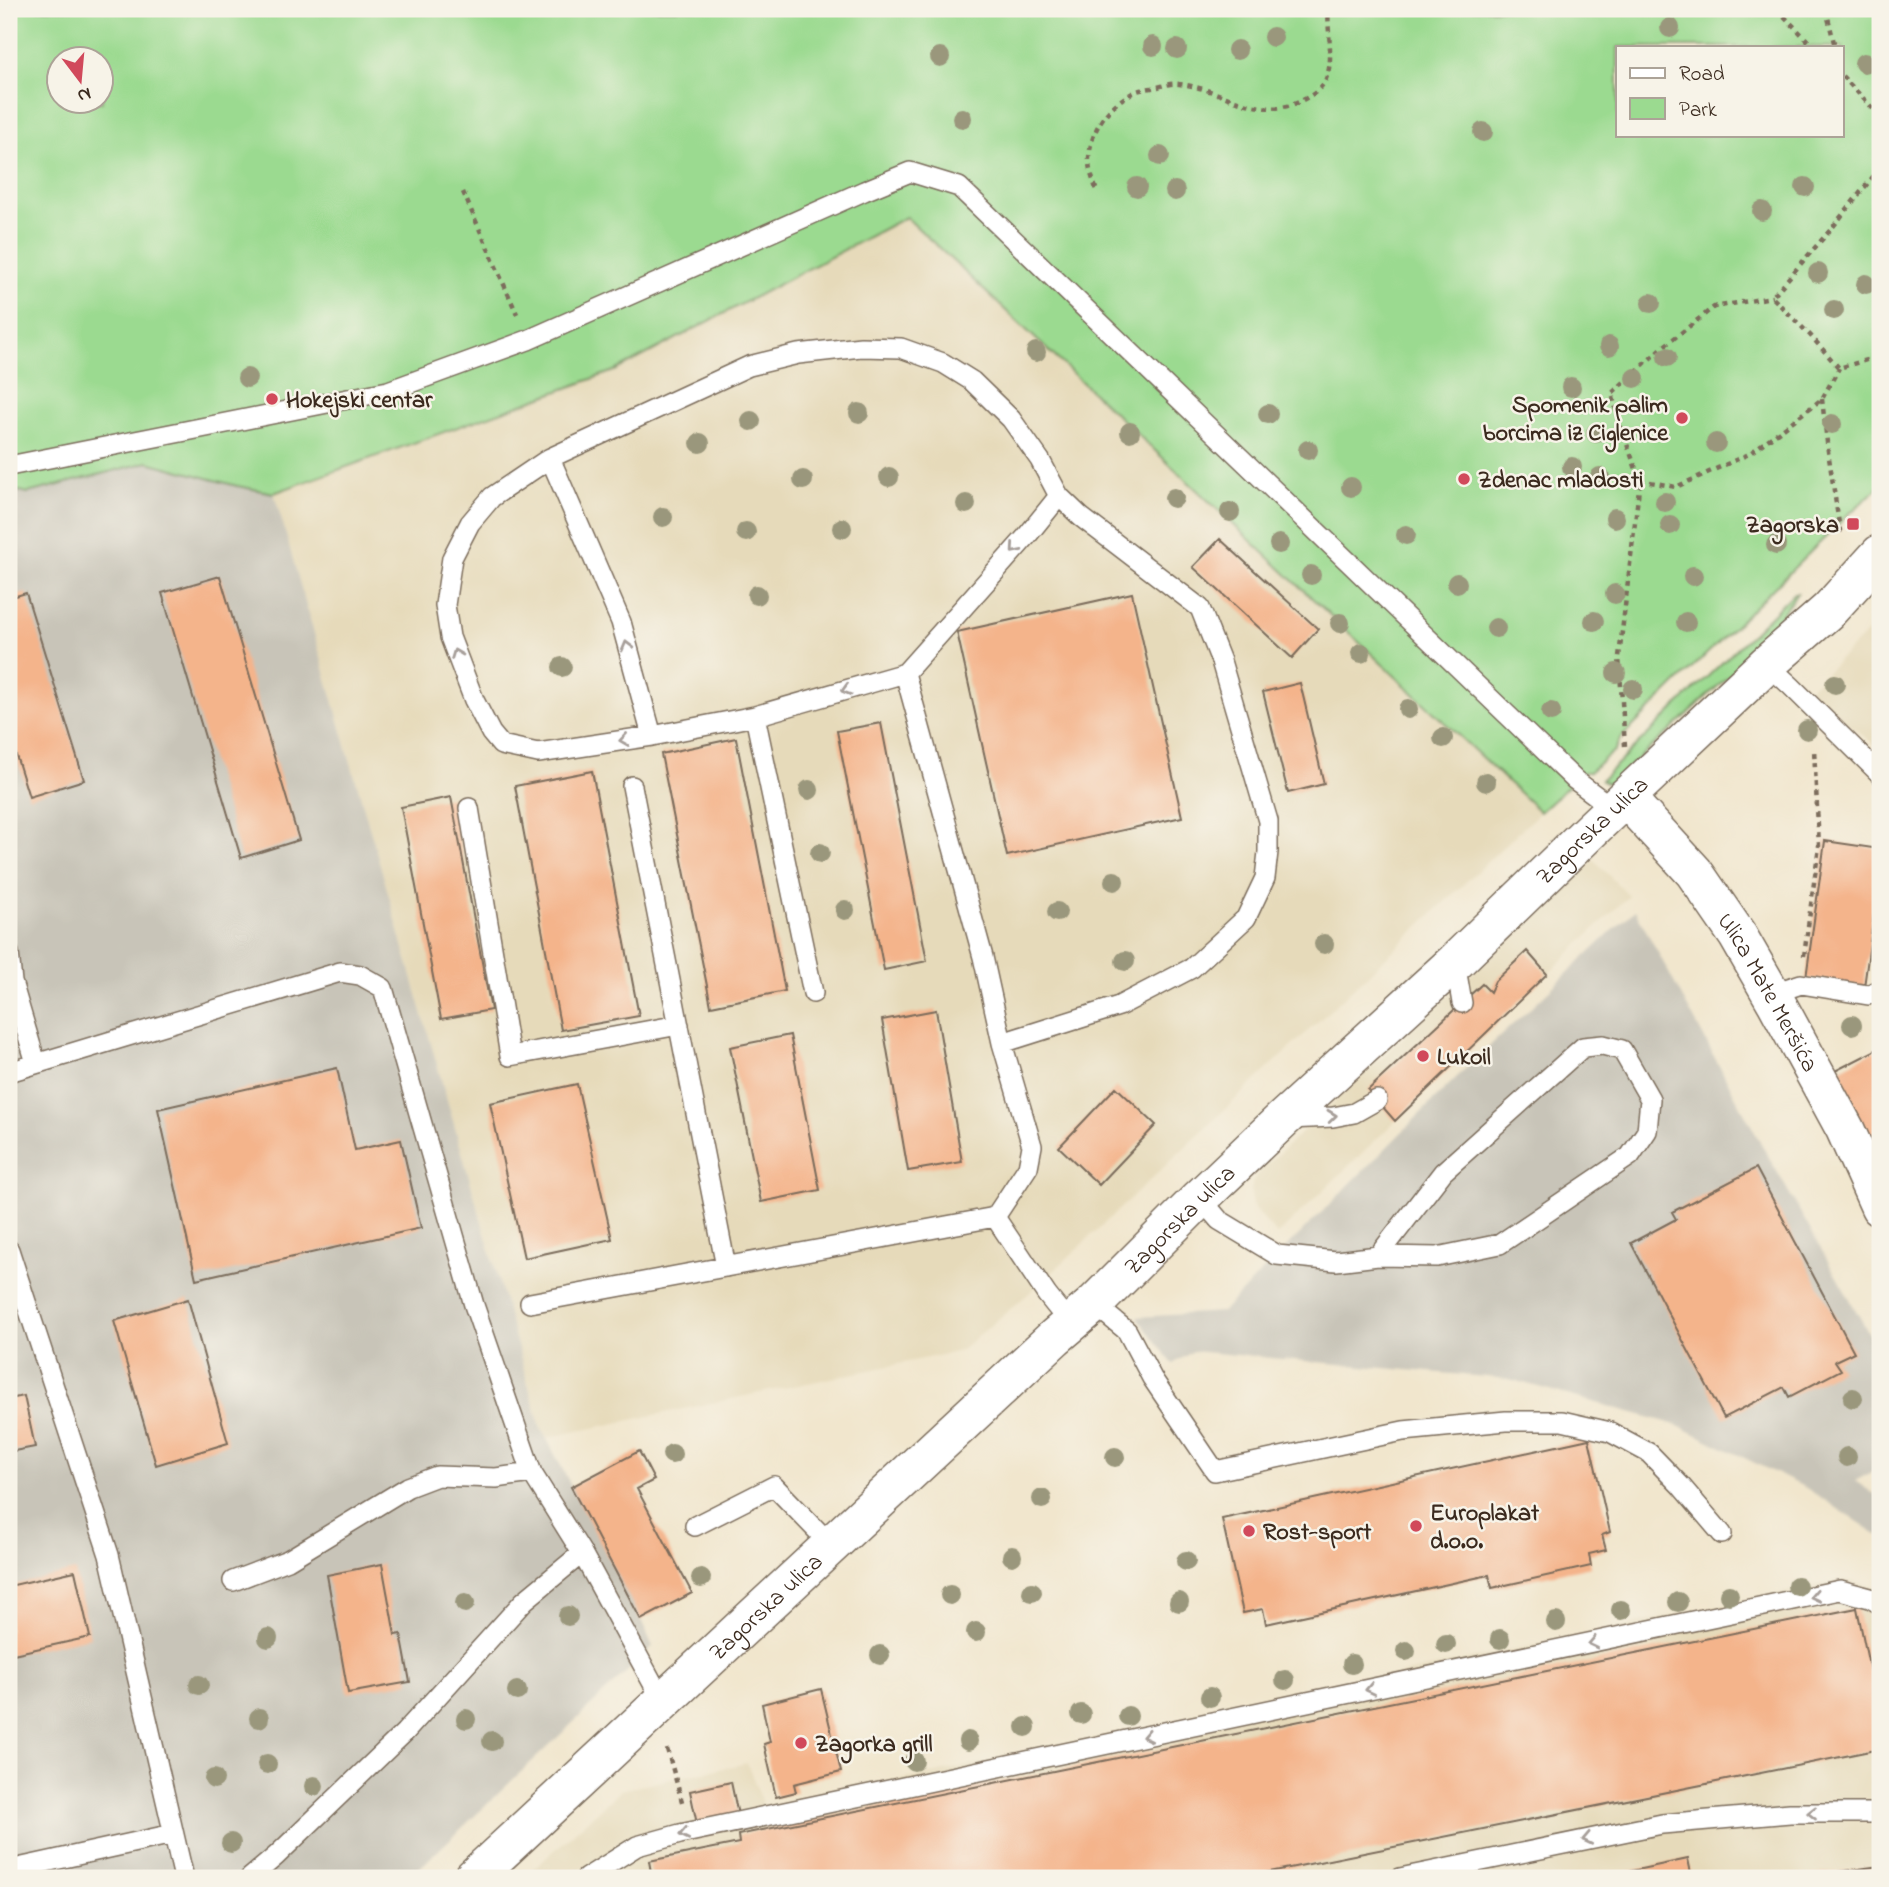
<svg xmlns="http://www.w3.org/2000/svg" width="1889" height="1887" viewBox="0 0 1889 1887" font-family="'Indie Flower',sans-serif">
	<rect width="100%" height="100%" fill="#f7f3e8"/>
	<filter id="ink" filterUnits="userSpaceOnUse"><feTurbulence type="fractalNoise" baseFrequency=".0143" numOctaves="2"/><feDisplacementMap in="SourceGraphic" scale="14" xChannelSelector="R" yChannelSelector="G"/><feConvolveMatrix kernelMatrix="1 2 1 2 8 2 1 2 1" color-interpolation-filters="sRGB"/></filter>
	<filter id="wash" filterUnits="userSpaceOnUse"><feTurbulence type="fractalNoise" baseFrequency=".00686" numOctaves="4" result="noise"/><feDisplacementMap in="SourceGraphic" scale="28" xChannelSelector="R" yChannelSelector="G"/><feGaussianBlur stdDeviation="1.57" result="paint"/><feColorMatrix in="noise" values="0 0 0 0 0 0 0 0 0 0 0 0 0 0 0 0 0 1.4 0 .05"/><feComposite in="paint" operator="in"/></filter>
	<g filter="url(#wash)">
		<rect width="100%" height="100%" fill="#f1e6cd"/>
		<path fill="#e6daba" d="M906 217 1540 812 1040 1284 960 1351 545 1438 540 1426 274 493 617 370Z
			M1880 620V749L1807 691Z
			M1594 860 1629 896 1277 1235 1255 1210 1252 1202 1251 1192 1253 1181 1257 1174Z
			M1843 1580 1880 1588V1878H524L621 1790 747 1763 765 1809Z"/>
		<path fill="#c8c4b8" d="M148 462 237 486 274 493 540 1426 641 1620 653 1647 409 1878H9V494L20 491 28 493Z
			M1635 910 1758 1138 1880 1353V1467L1855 1481 1880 1498V1536L1806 1488 1677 1425 1509 1379 1193 1351 1173 1364 1137 1317 1222 1312 1463 1071Z"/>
		<path fill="#9bda90" stroke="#6b8257" stroke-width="2" fill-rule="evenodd" d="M9 9H1880V486L1850 513 1620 739 1615 750 1589 772H1584L1540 812 906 217 617 370 274 493 237 486 148 462 28 493 20 491 9 494ZM1618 47H1842V135H1618ZM60 60H102V102H60Z
			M1794 593H1797L1753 653 1670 731 1610 783H1605L1601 780Z"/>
		<g id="blocks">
			<path fill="#f4b48b" d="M1220 539 1318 629 1292 658 1193 567Z
				M220 576 299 840 241 858 162 593Z
				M26 593 84 780 29 797 9 733V598Z
				M1132 593 1182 817 1007 856 957 632Z
				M1300 683 1324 784 1288 793 1263 692Z
				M881 723 927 961 884 970 837 731Z
				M736 738 785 991 711 1006 661 754Z
				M592 771 639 1016 561 1030 515 786Z
				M451 797 491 1010 441 1019 401 807Z
				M1825 841 1880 849V870L1864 987 1806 978Z
				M1527 951 1547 974 1395 1121 1368 1090 1482 984 1490 992 1495 981Z
				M936 1010 962 1162 908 1171 882 1020Z
				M790 1035 820 1190 761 1202 730 1047Z
				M1880 1048V1170L1831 1073Z
				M337 1068 355 1150 401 1140 421 1228 196 1279 158 1109Z
				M577 1084 612 1239 524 1258 490 1103Z
				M1116 1087 1156 1125 1099 1185 1059 1147Z
				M1756 1168 1854 1352 1835 1361 1841 1370 1789 1397 1784 1387 1724 1418 1631 1243 1676 1219 1672 1212Z
				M188 1299 228 1443 156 1465 114 1321Z
				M24 1396 35 1447 9 1452V1399Z
				M1589 1439 1610 1532 1602 1535 1606 1550 1589 1554 1591 1566 1492 1588 1489 1575 1266 1624 1263 1609 1243 1613 1222 1519Z
				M639 1451 654 1480 637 1489 692 1593 641 1620 571 1487Z
				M382 1564 395 1635 401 1634 410 1682 348 1693 327 1575Z
				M75 1571 90 1637 9 1655V1586Z
				M1857 1608 1880 1719V1749L1240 1878H652L649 1861 739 1843 738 1835Z
				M821 1689 841 1772 794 1784 796 1792 776 1797 764 1744 770 1742 762 1704Z
				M731 1782 738 1815 697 1824 690 1791Z
				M1688 1859 1692 1878H1603V1877Z
				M1880 1866V1878H1803V1877Z"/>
		</g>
	</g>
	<g filter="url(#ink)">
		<use href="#blocks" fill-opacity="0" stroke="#7b6c5b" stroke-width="2"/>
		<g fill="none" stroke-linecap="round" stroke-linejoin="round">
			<g stroke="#7b6c5b" stroke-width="22">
				<path id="service" d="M550 458 621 622 652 736
					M9 466 388 391 528 340 864 191 910 172 959 187 1575 780 1614 809
					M1767 664 1791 686 1880 774
					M905 673 983 957 1002 1043 1032 1146 1028 1167 995 1217
					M755 716 813 993
					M632 786 726 1267
					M469 808 510 1056 679 1025
					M9 953 12 982 36 1063
					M1455 962 1462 1003
					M1771 994 1801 984 1868 995 1880 989
					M1002 1043 1119 1006 1192 968 1246 918 1265 878 1268 852V821L1221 661 1200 608 1081 517 1059 496 1040 460 1011 419 972 381 943 363 901 348 861 347 798 354 749 366 550 458 492 497 470 523 452 558 445 605 450 637 474 700 491 733 501 745 538 753 652 736 755 716 905 673 1026 537 1059 496
					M9 1072 340 972 360 975 383 988 474 1305 532 1473 582 1553 663 1702
					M1288 1119 1333 1117 1354 1113 1377 1100
					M1200 1198 1219 1220 1277 1255 1336 1261 1378 1256 1437 1257 1500 1244 1630 1156 1647 1131 1650 1099 1622 1050 1603 1045 1583 1047 1443 1172 1378 1256
					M9 1250 109 1555 184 1878
					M530 1303 995 1217 1047 1295 1071 1325
					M1094 1304 1127 1331 1152 1378 1215 1471 1403 1431 1506 1421H1562L1610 1432 1649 1453 1681 1486 1722 1534
					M695 1526 774 1486 832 1546
					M233 1581 288 1560 408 1487 437 1476 496 1478 532 1473
					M9 1870 173 1834
					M250 1878 276 1856 405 1732 524 1601 582 1553
					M586 1878 637 1846 680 1834 1840 1590 1870 1598 1880 1604
					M1400 1878 1662 1824 1790 1813H1880"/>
			</g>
			<g stroke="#7b6c5b" stroke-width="41">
				<g id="minor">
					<path id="s1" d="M1626 798 1694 872 1738 936 1776 1002 1845 1129 1880 1207"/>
				</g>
			</g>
			<g stroke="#7b6c5b" stroke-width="41">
				<g id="tertiary">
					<path id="s2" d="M473 1878 1055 1337 1094 1304 1200 1198 1283 1119 1455 962 1592 829 1767 664 1829 610 1880 554"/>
				</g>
			</g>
			<path stroke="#7b6c5b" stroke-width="4.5" stroke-dasharray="5 5" stroke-linecap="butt" d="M1777 9 1814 47
				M1826 9 1835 47
				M1842 76 1880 116
				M1880 168 1832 228 1772 297 1810 335 1839 368 1880 356
				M1096 189C1093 179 1088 168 1089 158 1091 128 1109 103 1137 91 1143 89 1151 88 1158 87 1165 85 1172 83 1179 84 1224 88 1262 126 1308 97 1314 94 1320 89 1324 83 1336 61 1326 32 1329 9
				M463 192 517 314
				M1822 399 1828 451 1841 537
				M1640 480 1676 487 1749 454 1822 399 1839 368
				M1625 746 1619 657 1640 480 1619 422 1612 393 1663 347 1714 307 1772 297
				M1804 956 1819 846 1814 749
				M667 1749 683 1805"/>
			<use href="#service" stroke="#fff" stroke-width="19"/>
			<use href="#minor" stroke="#fff" stroke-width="38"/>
			<use href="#tertiary" stroke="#fff" stroke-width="38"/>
		</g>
		<g fill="#9a977c">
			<circle cx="1670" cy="28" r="10"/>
			<circle cx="1273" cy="37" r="10"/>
			<circle cx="1153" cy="46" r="10"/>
			<circle cx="1177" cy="49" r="10"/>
			<circle cx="1237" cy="50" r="10"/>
			<circle cx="940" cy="57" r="10"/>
			<circle cx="1864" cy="63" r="10"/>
			<circle cx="962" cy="118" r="10"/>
			<circle cx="1483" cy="132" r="10"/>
			<circle cx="1160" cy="156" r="10"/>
			<circle cx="1137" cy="187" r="10"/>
			<circle cx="1805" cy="187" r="10"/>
			<circle cx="1175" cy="191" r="10"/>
			<circle cx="1762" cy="211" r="10"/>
			<circle cx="1818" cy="273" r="10"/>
			<circle cx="1866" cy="284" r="10"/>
			<circle cx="1651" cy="303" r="10"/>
			<circle cx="1834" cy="310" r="10"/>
			<circle cx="1609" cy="346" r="10"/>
			<circle cx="1036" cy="352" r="10"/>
			<circle cx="1667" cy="357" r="10"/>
			<circle cx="247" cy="378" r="10"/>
			<circle cx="1635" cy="378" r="10"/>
			<circle cx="1571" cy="387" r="10"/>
			<circle cx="859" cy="413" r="10"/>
			<circle cx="1268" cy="414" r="10"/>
			<circle cx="751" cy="421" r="10"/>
			<circle cx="1832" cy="424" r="10"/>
			<circle cx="1130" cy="432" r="10"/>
			<circle cx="1596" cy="433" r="10"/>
			<circle cx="700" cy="443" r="10"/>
			<circle cx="1716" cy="443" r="10"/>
			<circle cx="1308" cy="450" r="10"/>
			<circle cx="1572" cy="467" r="10"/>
			<circle cx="889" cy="477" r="10"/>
			<circle cx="1600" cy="477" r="10"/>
			<circle cx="803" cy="480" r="10"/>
			<circle cx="1351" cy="487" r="10"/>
			<circle cx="1174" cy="498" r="10"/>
			<circle cx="1665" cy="502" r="10"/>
			<circle cx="966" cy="504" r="10"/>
			<circle cx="1230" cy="512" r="10"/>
			<circle cx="663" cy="517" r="10"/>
			<circle cx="1615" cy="518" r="10"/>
			<circle cx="1670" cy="525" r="10"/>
			<circle cx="842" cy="528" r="10"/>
			<circle cx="746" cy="532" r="10"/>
			<circle cx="1406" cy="535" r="10"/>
			<circle cx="1279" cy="544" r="10"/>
			<circle cx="1776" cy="545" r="10"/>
			<circle cx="1311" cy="575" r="10"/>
			<circle cx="1693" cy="576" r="10"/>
			<circle cx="1457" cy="583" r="10"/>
			<circle cx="1615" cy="594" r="10"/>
			<circle cx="757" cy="595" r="10"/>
			<circle cx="1594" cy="621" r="10"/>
			<circle cx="1686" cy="622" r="10"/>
			<circle cx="1340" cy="623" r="10"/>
			<circle cx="1496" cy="628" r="10"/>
			<circle cx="1361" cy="653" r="10"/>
			<circle cx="562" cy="667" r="10"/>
			<circle cx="1616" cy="673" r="10"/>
			<circle cx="1835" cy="684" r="10"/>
			<circle cx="1633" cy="689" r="10"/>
			<circle cx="1408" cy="709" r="10"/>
			<circle cx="1551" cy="712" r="10"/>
			<circle cx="1807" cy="730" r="10"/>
			<circle cx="1443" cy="738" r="10"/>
			<circle cx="1486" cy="782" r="10"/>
			<circle cx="809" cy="790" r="10"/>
			<circle cx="820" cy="853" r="10"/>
			<circle cx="1114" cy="881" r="10"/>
			<circle cx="845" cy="910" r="10"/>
			<circle cx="1057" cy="912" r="10"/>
			<circle cx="1324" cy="944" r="10"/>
			<circle cx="1125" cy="961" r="10"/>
			<circle cx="1852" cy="1025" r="10"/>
			<circle cx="1853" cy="1398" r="10"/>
			<circle cx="672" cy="1454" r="10"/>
			<circle cx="1115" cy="1457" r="10"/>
			<circle cx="1847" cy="1457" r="10"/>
			<circle cx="1042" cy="1499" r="10"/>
			<circle cx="1012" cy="1556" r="10"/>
			<circle cx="1186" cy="1561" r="10"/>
			<circle cx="701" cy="1578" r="10"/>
			<circle cx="1797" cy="1586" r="10"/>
			<circle cx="1032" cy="1592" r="10"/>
			<circle cx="950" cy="1595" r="10"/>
			<circle cx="1729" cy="1595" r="10"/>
			<circle cx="1179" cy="1602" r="10"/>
			<circle cx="1678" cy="1602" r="10"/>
			<circle cx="465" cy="1603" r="10"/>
			<circle cx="1621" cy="1610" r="10"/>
			<circle cx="568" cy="1616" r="10"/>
			<circle cx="1556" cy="1622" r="10"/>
			<circle cx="976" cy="1632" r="10"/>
			<circle cx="268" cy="1638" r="10"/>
			<circle cx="1500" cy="1639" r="10"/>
			<circle cx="1446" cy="1644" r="10"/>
			<circle cx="1406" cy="1651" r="10"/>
			<circle cx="880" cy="1655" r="10"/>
			<circle cx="1352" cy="1664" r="10"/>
			<circle cx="1285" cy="1680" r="10"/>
			<circle cx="199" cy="1685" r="10"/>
			<circle cx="517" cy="1691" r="10"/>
			<circle cx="1210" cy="1697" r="10"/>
			<circle cx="1081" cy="1714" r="10"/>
			<circle cx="1128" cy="1716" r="10"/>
			<circle cx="259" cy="1718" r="10"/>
			<circle cx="466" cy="1719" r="10"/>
			<circle cx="1026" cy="1727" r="10"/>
			<circle cx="492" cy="1741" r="10"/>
			<circle cx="968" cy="1741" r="10"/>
			<circle cx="914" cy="1761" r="10"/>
			<circle cx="267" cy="1764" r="10"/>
			<circle cx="214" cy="1779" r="10"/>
			<circle cx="314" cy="1786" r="10"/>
			<circle cx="231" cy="1843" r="10"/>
		</g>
		<defs><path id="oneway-chevron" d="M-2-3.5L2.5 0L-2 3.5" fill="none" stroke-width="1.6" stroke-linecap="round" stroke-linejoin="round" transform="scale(1.75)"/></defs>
		<g stroke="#a79f9a">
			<use href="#oneway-chevron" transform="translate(1015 549) rotate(131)"/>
			<use href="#oneway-chevron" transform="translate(627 646) rotate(-105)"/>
			<use href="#oneway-chevron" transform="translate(456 654) rotate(-111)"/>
			<use href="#oneway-chevron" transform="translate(846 690) rotate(164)"/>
			<use href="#oneway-chevron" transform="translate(624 740) rotate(172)"/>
			<use href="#oneway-chevron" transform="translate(1332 1116) rotate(-6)"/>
			<use href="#oneway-chevron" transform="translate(1815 1596) rotate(168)"/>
			<use href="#oneway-chevron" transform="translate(1593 1643) rotate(168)"/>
			<use href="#oneway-chevron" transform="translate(1370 1689) rotate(168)"/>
			<use href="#oneway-chevron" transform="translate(1147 1736) rotate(168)"/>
			<use href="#oneway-chevron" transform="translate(1812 1813) rotate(180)"/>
			<use href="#oneway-chevron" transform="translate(684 1834) rotate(168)"/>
			<use href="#oneway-chevron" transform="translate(1587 1839) rotate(168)"/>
		</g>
	</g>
	<g fill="#d1495b" stroke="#f7f3e8" stroke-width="2.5">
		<circle cx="272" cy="399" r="7"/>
		<circle cx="1682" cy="418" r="7"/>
		<circle cx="1464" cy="479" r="7"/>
		<rect x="1846" y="517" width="14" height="14" rx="3.5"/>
		<circle cx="1423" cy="1056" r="7"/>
		<circle cx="1416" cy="1526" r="7"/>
		<circle cx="1249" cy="1531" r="7"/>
		<circle cx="801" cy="1743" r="7"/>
	</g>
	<g text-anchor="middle" stroke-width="5" stroke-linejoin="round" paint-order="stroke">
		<g font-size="24" font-weight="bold" fill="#3b2a1e" stroke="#f7f3e8" text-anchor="start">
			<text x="286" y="407">Hokejski centar</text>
			<text x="1668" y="412" text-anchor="end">Spomenik palim<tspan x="1668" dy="28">borcima iz Ciglenice</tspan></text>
			<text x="1478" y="487">Zdenac mladosti</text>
			<text x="1839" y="532" text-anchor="end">Zagorska</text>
			<text x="1437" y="1064">Lukoil</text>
			<text x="1430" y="1520">Europlakat<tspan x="1430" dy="28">d.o.o.</tspan></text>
			<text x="1263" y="1539">Rost-sport</text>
			<text x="815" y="1751">Zagorka grill</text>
		</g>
		<g font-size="24" fill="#3b2a1e" stroke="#f7f3e8">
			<text dy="8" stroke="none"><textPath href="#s2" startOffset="1533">Zagorska ulica</textPath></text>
			<text dy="8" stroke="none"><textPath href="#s1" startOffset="242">Ulica Mate Meršića</textPath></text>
			<text dy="8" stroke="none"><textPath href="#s2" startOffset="966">Zagorska ulica</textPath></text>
			<text dy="8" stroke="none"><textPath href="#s2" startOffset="399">Zagorska ulica</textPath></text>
		</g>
	</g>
	<rect width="1889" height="1887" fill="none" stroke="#f7f3e8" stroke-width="35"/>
	<rect x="1616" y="46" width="228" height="91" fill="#f7f3e8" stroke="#aca397" stroke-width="2"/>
	<rect x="1630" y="68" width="35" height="10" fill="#ffffff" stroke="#aca397" stroke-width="2"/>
	<text x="1679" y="80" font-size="21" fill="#3b2a1e">Road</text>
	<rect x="1630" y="98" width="35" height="21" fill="#9bda90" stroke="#aca397" stroke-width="2"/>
	<text x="1679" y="116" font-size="21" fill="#3b2a1e">Park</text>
	<g transform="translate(80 80) rotate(164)"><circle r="33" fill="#f7f3e8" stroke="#aca397" stroke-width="2"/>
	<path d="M0-5L12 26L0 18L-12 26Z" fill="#d1495b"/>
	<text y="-10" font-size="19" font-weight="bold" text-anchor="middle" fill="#3b2a1e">N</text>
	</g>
</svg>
